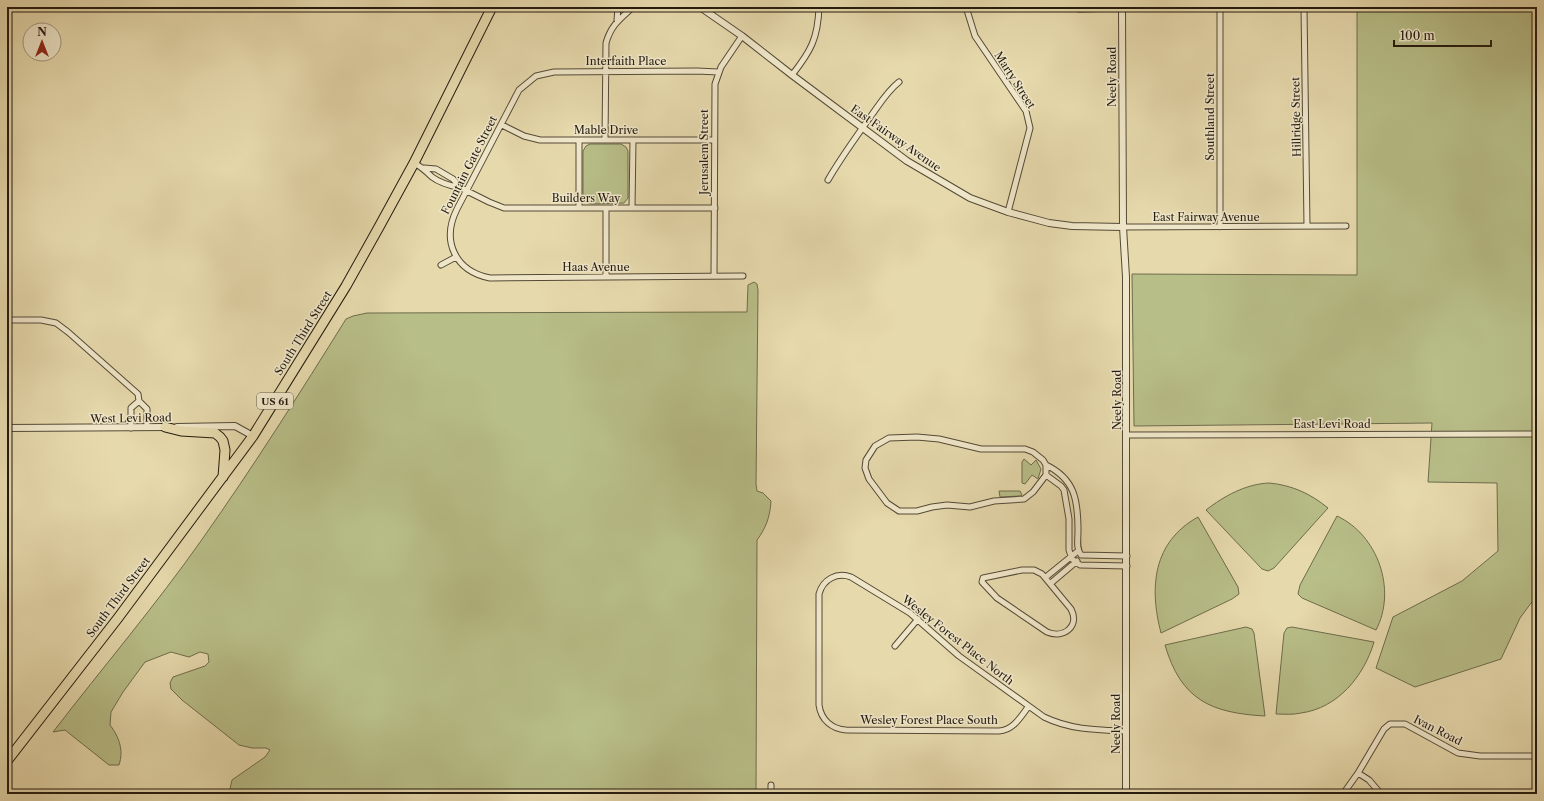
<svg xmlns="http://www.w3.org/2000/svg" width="1544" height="801" viewBox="0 0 1544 801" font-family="'Libre Caslon Text',serif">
	<rect width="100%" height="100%" fill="#e6d9ac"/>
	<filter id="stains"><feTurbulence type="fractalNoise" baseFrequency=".005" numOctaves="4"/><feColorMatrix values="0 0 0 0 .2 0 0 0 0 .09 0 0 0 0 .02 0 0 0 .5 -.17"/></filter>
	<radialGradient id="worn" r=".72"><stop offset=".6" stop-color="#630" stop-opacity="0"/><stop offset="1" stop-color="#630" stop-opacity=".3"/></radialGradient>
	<path fill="#b8be88" stroke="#6e6c4c" d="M1357 7H1537V595L1520 618 1501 659 1415 687 1376 668 1393 617 1462 581 1498 551 1497 483 1428 482 1432 423 1134 426 1132 274 1357 275Z
		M590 144H621L626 147 628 151V198L624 203 591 204 586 202 583 198V151L586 146Z
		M754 282 757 284 758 290 756 484 757 491 763 493 771 501C770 517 766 528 757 540L756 794H235L230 789 232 780 265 757 270 750 266 748H252L239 745 182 700 171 689 170 683 173 677 205 666 209 662 208 654 200 652 189 657 171 652 145 662 123 692 111 712 110 725C119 737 124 750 119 765H109L65 730 53 732C103 667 156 605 203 538 253 467 300 393 346 319L353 316 367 313 747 312 748 285Z
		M1024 459 1031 465 1036 460 1041 469 1038 479 1032 475 1025 484 1022 483V462Z
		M1269 483C1292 485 1311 494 1328 508L1274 568 1268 571 1262 569 1206 510C1224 496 1246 484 1269 483Z
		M999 491H1020L1022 495 1020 496 1000 497Z
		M1337 516C1378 535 1397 590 1376 630L1302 598 1298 594 1300 585Z
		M1198 517 1238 587 1239 594 1232 599 1161 633C1149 587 1153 542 1198 517Z
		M1246 627 1252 629 1254 633 1265 716C1211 713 1181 700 1165 645Z
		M1292 627 1374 642C1364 676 1338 708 1301 713 1293 715 1284 714 1276 714L1284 633 1287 628Z"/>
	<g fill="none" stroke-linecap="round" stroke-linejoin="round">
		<g stroke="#544a36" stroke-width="7">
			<path id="minor" d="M966 7 975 36 1026 111 1030 128 1008 212
				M1075 7 1079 9 1122 8
				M1220 7V227
				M1304 7 1307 226
				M617 20 618 7
				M718 72 697 71 554 72 536 76 519 90 457 209C441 241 455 271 490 278L743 276
				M792 75C811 51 818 38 819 7
				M502 125 524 136 540 140H714
				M605 140 606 43C611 25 620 19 633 7
				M414 163C422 167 426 171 432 177 440 183 451 186 461 188
				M424 168 436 169 453 179 461 188 489 202 504 208H715
				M828 180C840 159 854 140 868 120 878 107 886 92 899 82
				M579 208V140
				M606 208V277
				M632 208 633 140
				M1123 227 1346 226
				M441 265 456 257
				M714 276 715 84 721 67 742 36
				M7 320H41L56 323 68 332 138 394 139 401
				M139 401 147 409V427
				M131 428V408L139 401
				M1127 435 1537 434
				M917 437 939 439 981 449H1025L1033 452 1043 460 1046 465V475L1033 492 1024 499 994 501 970 507 947 505 932 507 917 511H899L887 503 869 479 865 468 866 460 875 446 889 438Z
				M1046 465C1075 479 1078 500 1078 531 1078 540 1076 548 1081 555L1127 556
				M1046 475 1061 486 1064 490 1069 519V550L1072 559 1080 565 1127 566
				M1022 570H1034L1042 574 1071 609C1080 626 1064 639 1047 632L997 598 982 582 983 578Z
				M1046 577 1078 551
				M1051 583 1077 561
				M895 646 918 619
				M1028 707C1020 718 1013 730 999 731L846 730C832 729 821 720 819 705V594C823 579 837 572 851 577L910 613 959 656 1044 717C1071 730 1097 730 1126 731
				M1358 773 1369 780 1381 794
				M771 794V785
				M1343 794 1358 773 1384 729 1390 724H1405L1458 753 1480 756H1537"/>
		</g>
		<g stroke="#544a36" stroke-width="8">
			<path id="tertiary" d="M700 7 742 36 792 75 907 161 970 198 1008 212 1049 223 1072 226 1123 227
				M1122 7 1123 227 1126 277V794
				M177 427 235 426 253 436
				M7 428 168 427"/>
		</g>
		<g stroke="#241b0f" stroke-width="11">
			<path id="trunk" d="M165 427 181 431 215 433 220 437 223 441 225 450 223 477
				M7 761 118 618 253 436 346 286 379 227 414 163 492 7"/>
		</g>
		<use href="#minor" stroke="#efe6c9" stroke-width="5"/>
		<use href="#tertiary" stroke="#efe6c9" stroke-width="6"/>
		<use href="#trunk" stroke="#e6d9ac" stroke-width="9"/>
	</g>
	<g text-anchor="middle" stroke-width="3" stroke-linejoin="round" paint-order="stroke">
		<rect fill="#efe6c9" stroke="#615847" stroke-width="1" x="257" y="393" width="36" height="16" rx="3"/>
		<g font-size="10" font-weight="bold" fill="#241b0f">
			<text x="275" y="405">US 61</text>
		</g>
		<g font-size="11" fill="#241b0f" stroke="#efe6c9">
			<text x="626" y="65">Interfaith Place</text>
			<text transform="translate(1112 77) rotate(-90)" y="4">Neely Road</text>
			<text transform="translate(1015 80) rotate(57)" y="4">Marty Street</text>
			<text transform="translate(1210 117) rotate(-90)" y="4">Southland Street</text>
			<text transform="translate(1296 117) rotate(-91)" y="4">Hillridge Street</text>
			<text x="606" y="134">Mable Drive</text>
			<text transform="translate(896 138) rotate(35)" y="4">East Fairway Avenue</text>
			<text transform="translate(704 152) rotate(-90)" y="4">Jerusalem Street</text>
			<text transform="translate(469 165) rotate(-63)" y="4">Fountain Gate Street</text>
			<text x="586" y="202">Builders Way</text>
			<text x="1206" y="221">East Fairway Avenue</text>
			<text x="596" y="271">Haas Avenue</text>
			<text transform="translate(303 333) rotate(-58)" y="4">South Third Street</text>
			<text transform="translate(1117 400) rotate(-90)" y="4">Neely Road</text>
			<text transform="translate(131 418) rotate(-1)" y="4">West Levi Road</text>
			<text x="1332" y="428">East Levi Road</text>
			<text transform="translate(118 597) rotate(-53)" y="4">South Third Street</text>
			<text transform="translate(958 640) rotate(38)" y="4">Wesley Forest Place North</text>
			<text x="929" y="724">Wesley Forest Place South</text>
			<text transform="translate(1116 724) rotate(-90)" y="4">Neely Road</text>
			<text transform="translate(1438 730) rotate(27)" y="4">Ivan Road</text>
		</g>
	</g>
	<rect width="1544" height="801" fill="none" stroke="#e6d9ac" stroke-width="24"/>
	<rect x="8" y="8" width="1528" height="785" fill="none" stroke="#241b0f" stroke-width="2"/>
	<rect x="12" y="12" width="1520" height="777" fill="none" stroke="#241b0f"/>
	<g transform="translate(42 42)"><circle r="19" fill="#efe6c9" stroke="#9e957f"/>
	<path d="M0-3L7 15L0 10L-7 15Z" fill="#8f2418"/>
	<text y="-6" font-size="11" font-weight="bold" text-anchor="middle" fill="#241b0f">N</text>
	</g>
	<path d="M1394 40v6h97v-6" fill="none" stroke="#241b0f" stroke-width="2"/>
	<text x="1400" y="40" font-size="12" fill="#241b0f" stroke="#efe6c9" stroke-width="3" paint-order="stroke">100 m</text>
	<rect width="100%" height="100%" filter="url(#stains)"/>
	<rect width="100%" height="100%" fill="url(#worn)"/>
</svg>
